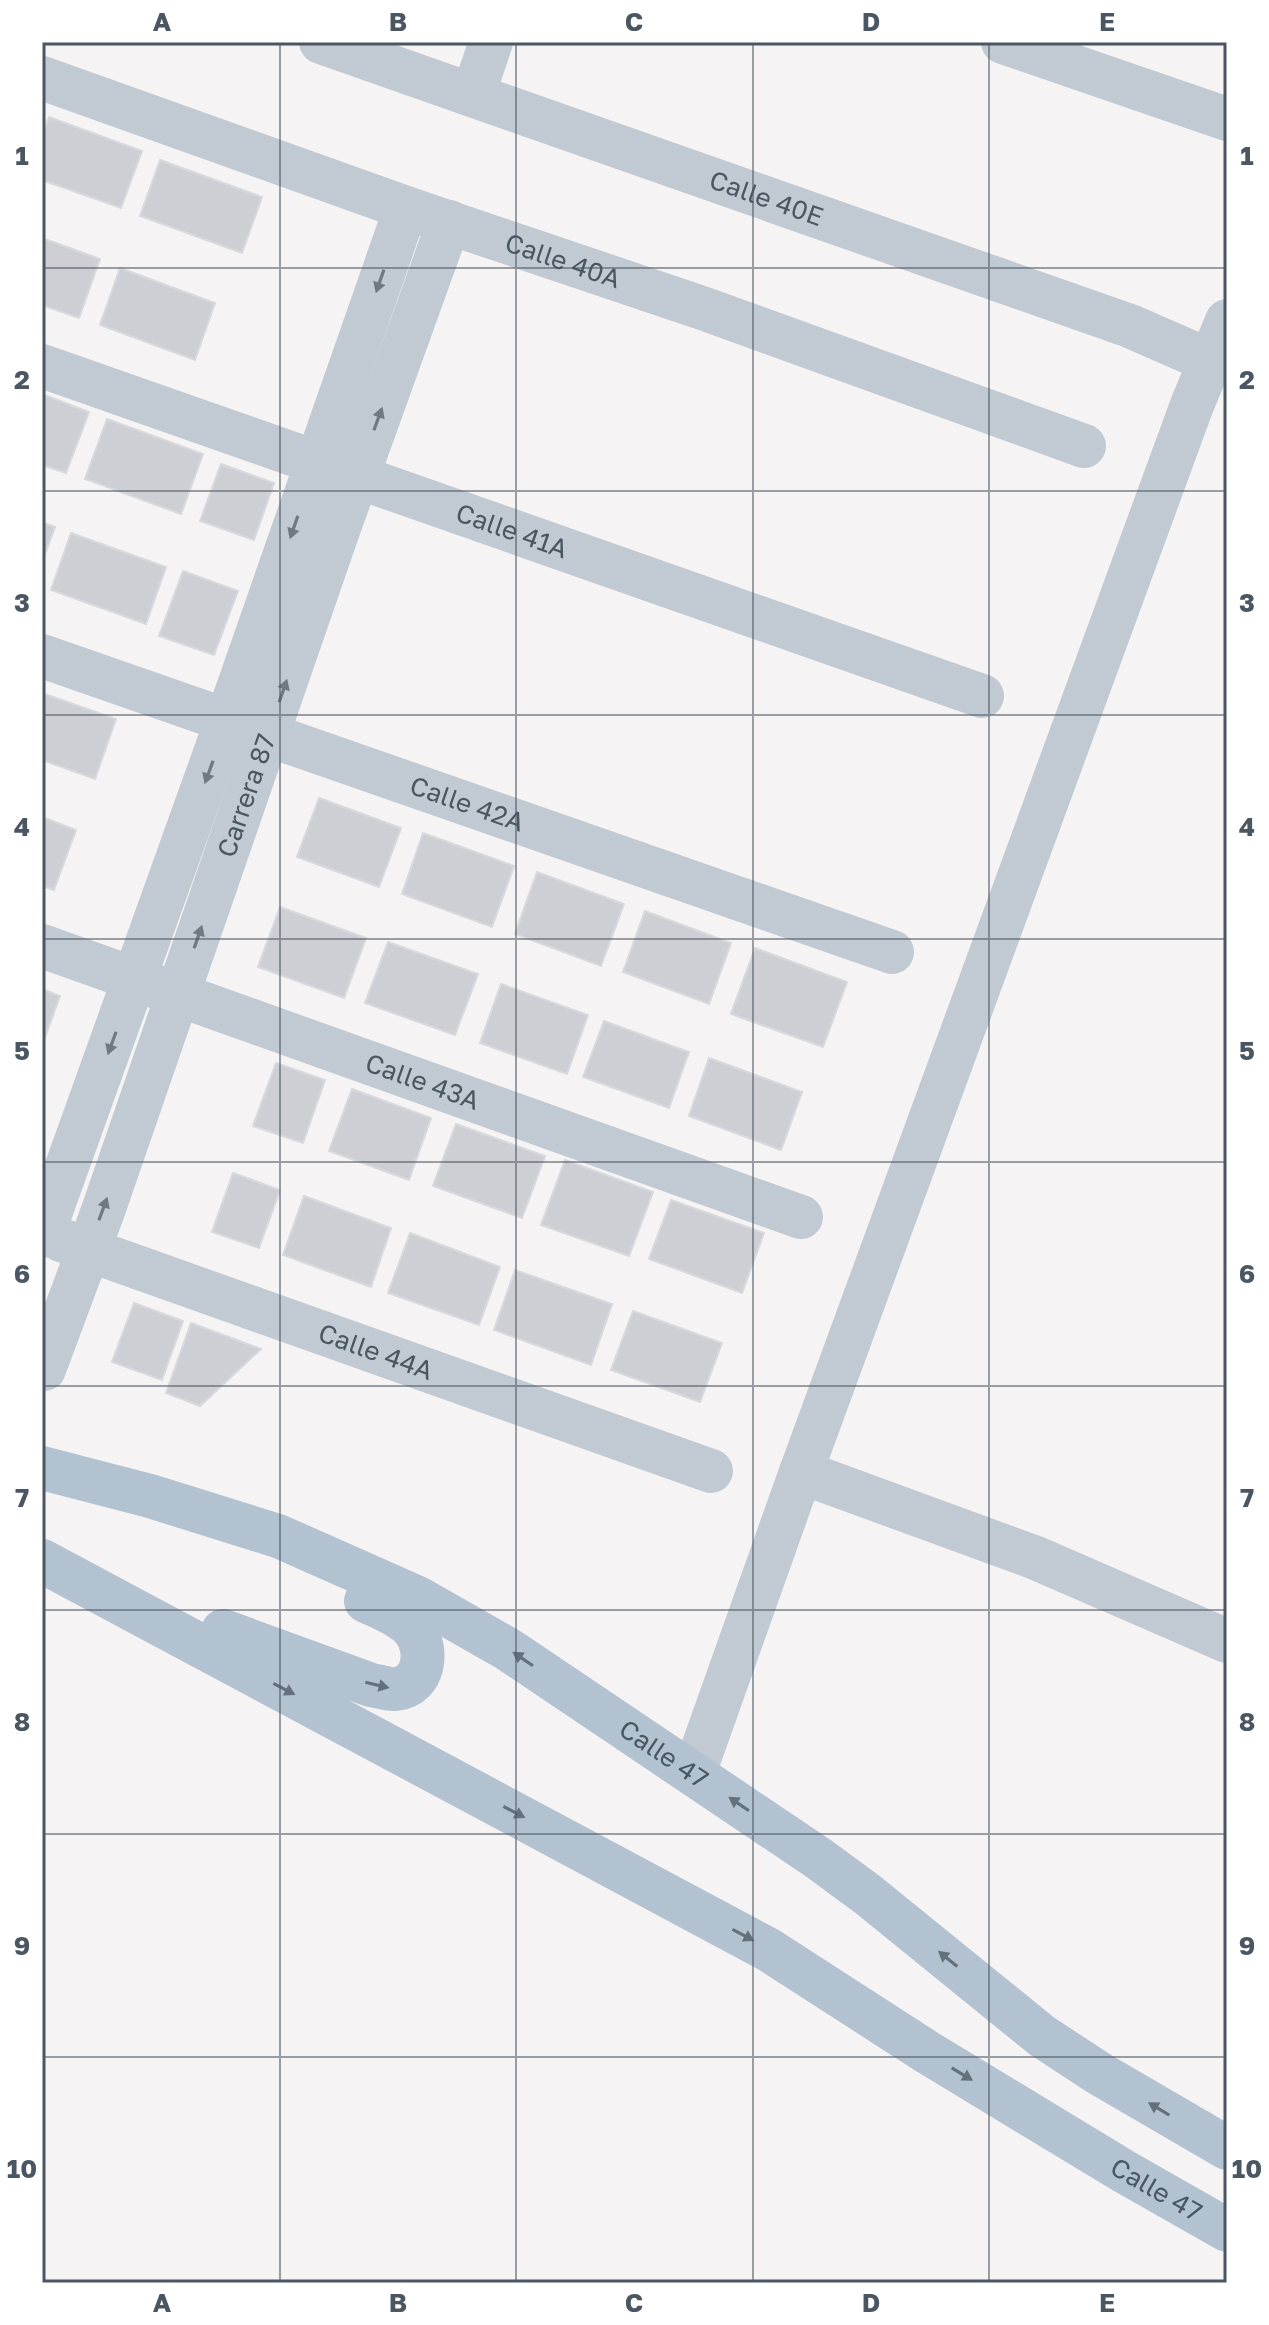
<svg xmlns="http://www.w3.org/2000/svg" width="1269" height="2325" viewBox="0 0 1269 2325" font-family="'Golos Text',sans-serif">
	<rect width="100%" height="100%" fill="#f5f3f3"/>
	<path fill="#cdcfd5" stroke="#d7d9de" stroke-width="2" d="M49 117 142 151 121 208 42 180V136Z
		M160 160 262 197 242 253 140 216Z
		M42 238 100 259 79 318 42 305Z
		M120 268 215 303 195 360 100 325Z
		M42 394 89 412 66 473 42 465Z
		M107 419 203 454 181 514 85 479Z
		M221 464 274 483 254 540 200 521Z
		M42 522 55 527 42 562Z
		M71 533 166 567 146 624 51 590Z
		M183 571 238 591 214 655 159 636Z
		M42 693 116 719 95 779 42 760Z
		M319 798 401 828 379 887 297 857Z
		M42 817 76 830 54 890 42 886Z
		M423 833 514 866 492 927 402 894Z
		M537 872 624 904 601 966 515 934Z
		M280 907 366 938 344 998 258 967Z
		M645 911 731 943 709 1004 623 972Z
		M388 942 478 974 455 1035 365 1003Z
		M755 948 847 982 823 1047 731 1014Z
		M501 984 588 1015 567 1074 480 1043Z
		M42 989 60 996 42 1046Z
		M604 1021 689 1052 669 1108 583 1077Z
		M709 1058 802 1092 781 1150 689 1116Z
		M276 1063 325 1080 303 1143 253 1126Z
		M352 1089 431 1118 409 1180 329 1151Z
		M456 1124 545 1156 522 1218 433 1186Z
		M565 1160 653 1192 629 1256 541 1225Z
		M233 1173 280 1190 259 1248 212 1232Z
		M304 1196 391 1228 371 1287 283 1255Z
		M671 1200 764 1233 742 1293 649 1259Z
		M410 1233 500 1267 479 1325 388 1293Z
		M515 1270 612 1304 591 1365 494 1330Z
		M134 1303 183 1321 162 1380 112 1362Z
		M633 1311 722 1343 700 1402 611 1370Z
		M191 1323 261 1349 200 1406 166 1393Z"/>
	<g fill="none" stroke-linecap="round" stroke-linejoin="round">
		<g stroke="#c1cad2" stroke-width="44">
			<path id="s1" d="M321 42 1130 326 1210 361"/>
			<path d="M1003 42 1227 119"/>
			<path id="s2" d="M42 78 406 208 705 309 1084 446"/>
			<path d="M473 95 491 42"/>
			<path id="s3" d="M42 366 982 696"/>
			<path id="s4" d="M42 656 892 952"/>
			<path id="s5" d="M42 946 801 1217"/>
			<path d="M42 1236 227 720 406 208"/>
			<path id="s6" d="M61 1240 711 1471"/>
			<path id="s7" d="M42 1369H44L103 1211 337 533 449 222"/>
			<path d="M801 1472 1036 1558 1227 1641"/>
			<path d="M694 1773 801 1472 1192 405 1227 321"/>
		</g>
		<g stroke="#b3c2d1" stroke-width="44">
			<path id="s8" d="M42 1468 150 1496 278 1536 418 1598 509 1650 818 1858 867 1894 1042 2036 1100 2074 1227 2148"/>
			<path id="s9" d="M42 1561 769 1950 927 2052 1125 2172 1227 2230"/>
			<path d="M223 1631 371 1685C378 1686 388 1690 396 1689 425 1686 429 1649 414 1630 403 1616 381 1608 366 1601"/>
		</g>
	</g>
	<defs><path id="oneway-solid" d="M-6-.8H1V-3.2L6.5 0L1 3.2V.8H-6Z" transform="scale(2)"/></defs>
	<g fill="#6e7983">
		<use href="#oneway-solid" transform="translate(380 281) rotate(109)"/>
		<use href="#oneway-solid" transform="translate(378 419) rotate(-70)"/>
		<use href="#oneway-solid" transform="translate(294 527) rotate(109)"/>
		<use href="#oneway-solid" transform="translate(283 691) rotate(-71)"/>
		<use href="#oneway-solid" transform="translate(209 772) rotate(110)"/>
		<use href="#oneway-solid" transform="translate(198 937) rotate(-71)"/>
		<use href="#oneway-solid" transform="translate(112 1043) rotate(110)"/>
		<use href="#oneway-solid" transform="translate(103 1209) rotate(-70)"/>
	</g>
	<g fill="#64717d">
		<use href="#oneway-solid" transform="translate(523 1659) rotate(-146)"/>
		<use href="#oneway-solid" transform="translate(377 1685) rotate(13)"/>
		<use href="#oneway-solid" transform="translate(284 1689) rotate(28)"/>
		<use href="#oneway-solid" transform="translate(739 1804) rotate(-146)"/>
		<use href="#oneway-solid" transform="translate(514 1812) rotate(28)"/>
		<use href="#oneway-solid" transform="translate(743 1935) rotate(28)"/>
		<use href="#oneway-solid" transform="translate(948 1959) rotate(-141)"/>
		<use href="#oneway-solid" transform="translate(962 2074) rotate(31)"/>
		<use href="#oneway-solid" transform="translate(1159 2109) rotate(-149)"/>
	</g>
	<path fill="none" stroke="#4a5661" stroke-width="2" stroke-opacity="0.55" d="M280 42V2283M516 42V2283M753 42V2283M989 42V2283M42 268H1227M42 491H1227M42 715H1227M42 939H1227M42 1162H1227M42 1386H1227M42 1610H1227M42 1834H1227M42 2057H1227"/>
	<g text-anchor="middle" stroke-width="7" stroke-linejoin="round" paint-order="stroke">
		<g font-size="26" fill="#4a5661" stroke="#fff">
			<text dy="9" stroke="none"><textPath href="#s1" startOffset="472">Calle 40E</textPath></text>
			<text dy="9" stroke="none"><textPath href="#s2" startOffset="552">Calle 40A</textPath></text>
			<text dy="9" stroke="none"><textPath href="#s3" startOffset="498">Calle 41A</textPath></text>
			<text dy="9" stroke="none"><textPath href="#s7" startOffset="610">Carrera 87</textPath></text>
			<text dy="9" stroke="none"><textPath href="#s4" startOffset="450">Calle 42A</textPath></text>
			<text dy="9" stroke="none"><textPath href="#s5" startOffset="404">Calle 43A</textPath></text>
			<text dy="9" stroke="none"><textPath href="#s6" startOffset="334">Calle 44A</textPath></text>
			<text dy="9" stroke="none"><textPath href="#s8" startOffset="690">Calle 47</textPath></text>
			<text dy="9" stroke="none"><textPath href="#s9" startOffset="1280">Calle 47</textPath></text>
		</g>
	</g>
	<rect width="1269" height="2325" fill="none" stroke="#ffffff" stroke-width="88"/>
	<rect x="44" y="44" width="1181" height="2237" fill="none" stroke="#4a5661" stroke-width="3"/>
	<g font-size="26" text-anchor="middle" font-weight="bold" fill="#4a5661">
		<text x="162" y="31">A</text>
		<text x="398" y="31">B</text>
		<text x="634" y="31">C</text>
		<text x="871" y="31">D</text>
		<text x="1107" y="31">E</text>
		<text x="22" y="165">1</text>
		<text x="1247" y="165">1</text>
		<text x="22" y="389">2</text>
		<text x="1247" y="389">2</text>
		<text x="22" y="612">3</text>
		<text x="1247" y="612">3</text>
		<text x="22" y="836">4</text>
		<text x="1247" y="836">4</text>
		<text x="22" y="1060">5</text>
		<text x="1247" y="1060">5</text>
		<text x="22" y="1283">6</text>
		<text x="1247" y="1283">6</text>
		<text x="22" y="1507">7</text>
		<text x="1247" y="1507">7</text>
		<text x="22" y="1731">8</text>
		<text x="1247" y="1731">8</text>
		<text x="22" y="1955">9</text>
		<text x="1247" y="1955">9</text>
		<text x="22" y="2178">10</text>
		<text x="1247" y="2178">10</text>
		<text x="162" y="2312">A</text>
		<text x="398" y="2312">B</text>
		<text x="634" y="2312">C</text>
		<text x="871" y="2312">D</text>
		<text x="1107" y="2312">E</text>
	</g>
</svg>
